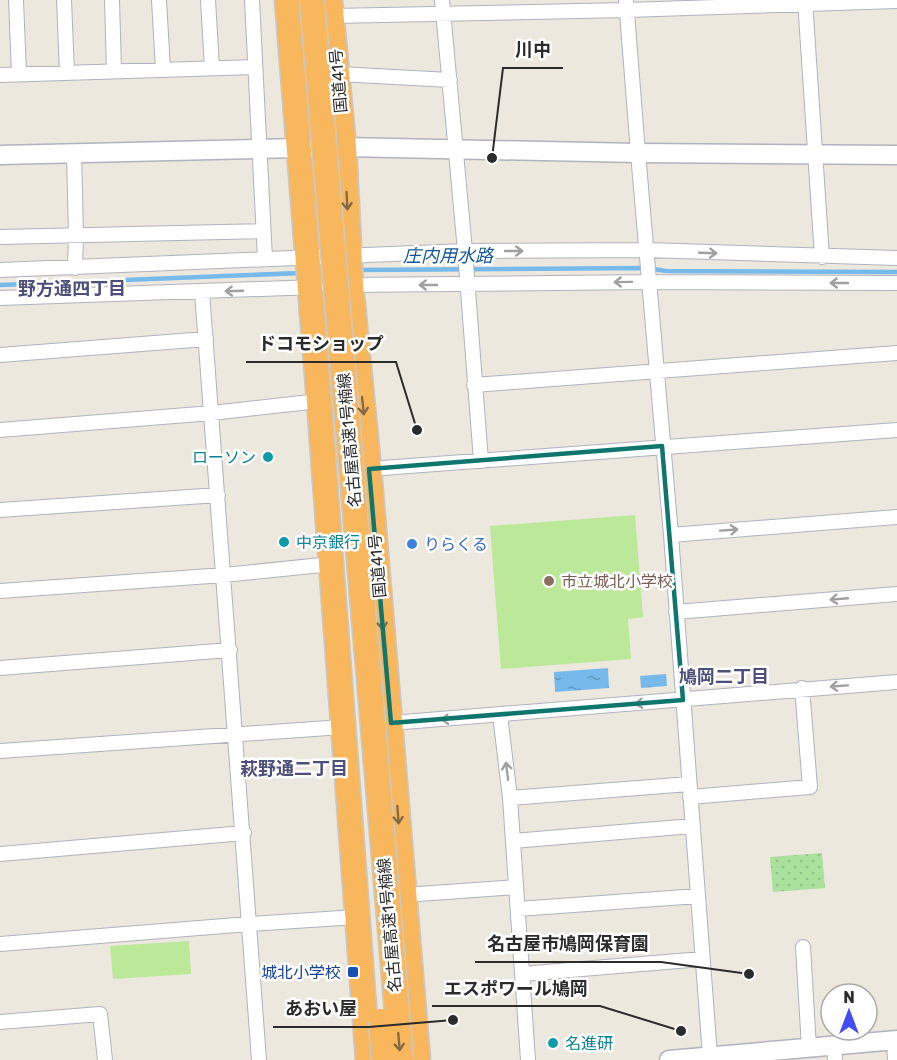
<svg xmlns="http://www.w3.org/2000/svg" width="897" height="1060" viewBox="0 0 897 1060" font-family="Rubik,'Noto Sans JP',sans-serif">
	<defs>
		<pattern id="garden-dots" width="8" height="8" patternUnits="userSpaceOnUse" patternTransform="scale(1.5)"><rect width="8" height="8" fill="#aae19d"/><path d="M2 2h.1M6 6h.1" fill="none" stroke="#92c187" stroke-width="1.8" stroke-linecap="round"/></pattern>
		<pattern id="water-ripples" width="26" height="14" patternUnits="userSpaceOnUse" patternTransform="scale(1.5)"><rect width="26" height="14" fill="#75baeb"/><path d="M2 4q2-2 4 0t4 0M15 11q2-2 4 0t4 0" fill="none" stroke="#6097bf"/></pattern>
	</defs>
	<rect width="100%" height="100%" fill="#ede8de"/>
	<path fill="url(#garden-dots)" d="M822 853 825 888 773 892 770 857Z"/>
	<path fill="#bbe899" d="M635 515 643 617 628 619 631 659 501 669 490 526Z
		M189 941 191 974 113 979 110 946Z"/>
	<path fill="url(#water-ripples)" d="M608 668 609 688 555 692 554 672Z
		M666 674 667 686 641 688 640 676Z"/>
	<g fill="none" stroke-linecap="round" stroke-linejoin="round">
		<path stroke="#75baeb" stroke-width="4.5" d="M357 270 647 268 666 271 897 272
			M0 285 301 273"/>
		<g stroke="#b1b2be" stroke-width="16">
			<path id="street" d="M16 0 19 74
				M64 0 67 73
				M112 0 114 71
				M159 0 163 70
				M208 0 212 68
				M252 0 265 259
				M442 0 465 251 481 461
				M626 0 638 153 671 535 710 1056
				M805 0 822 257
				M332 16 627 10 897 1
				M338 74 450 80
				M0 75 255 67
				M74 153 76 235 75 268
				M0 237 263 231
				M0 270 465 251 647 250 897 258
				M347 285 650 282 897 283
				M202 292 259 1060
				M0 298 316 287
				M0 355 206 339
				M474 385 897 353
				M0 430 212 413 319 401
				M369 469 897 430
				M0 510 218 495
				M671 535 897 517
				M0 591 224 575 331 564
				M676 612 897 594
				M0 668 230 650
				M500 715 510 798 528 1060
				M391 723 897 682
				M0 751 342 727
				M690 797 810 787 802 688
				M510 798 689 784
				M513 841 692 826
				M0 854 244 833
				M404 895 516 887
				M518 909 698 896
				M0 944 249 924 356 917
				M803 947 809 1048
				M522 974 702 959
				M0 1022 100 1014 105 1060
				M894 1040 895 1060
				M834 1046 835 1060"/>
		</g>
		<g stroke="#b1b2be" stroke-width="21">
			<path id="secondary" d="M0 155 344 147 638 153 897 155
				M669 1060 897 1040"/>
		</g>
		<g stroke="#c8c8c8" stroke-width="27">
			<path id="highway" d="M287 0 319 401 368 1060
				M330 0 344 147 351 285 369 469 418 1060"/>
		</g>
		<use href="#street" stroke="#fff" stroke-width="14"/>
		<use href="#secondary" stroke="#fff" stroke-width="18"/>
		<use href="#highway" stroke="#f9b75d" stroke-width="24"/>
		<g stroke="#c8c8c8" stroke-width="27" stroke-linecap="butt">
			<path id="highway-bridge" d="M312 0 401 1060
				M381 1021 384 1060"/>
		</g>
		<use href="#highway-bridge" stroke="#f9b75d" stroke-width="24"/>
	</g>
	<defs><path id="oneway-shaft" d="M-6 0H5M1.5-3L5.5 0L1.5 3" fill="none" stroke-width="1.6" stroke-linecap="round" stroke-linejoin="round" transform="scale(1.5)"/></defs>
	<g stroke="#886a42">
		<use href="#oneway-shaft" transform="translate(347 201) rotate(87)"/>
		<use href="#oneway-shaft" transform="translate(363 406) rotate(84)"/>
		<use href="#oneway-shaft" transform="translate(382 621) rotate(85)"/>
		<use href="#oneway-shaft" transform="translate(398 815) rotate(86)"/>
		<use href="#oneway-shaft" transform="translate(399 1042) rotate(85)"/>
	</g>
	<g stroke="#a0a0a0">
		<use href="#oneway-shaft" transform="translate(514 251)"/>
		<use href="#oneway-shaft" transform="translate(708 253) rotate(2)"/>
		<use href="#oneway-shaft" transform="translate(623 282) rotate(179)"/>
		<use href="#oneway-shaft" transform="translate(839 283) rotate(-180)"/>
		<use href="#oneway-shaft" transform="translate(428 285) rotate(180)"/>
		<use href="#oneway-shaft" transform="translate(234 291) rotate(178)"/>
		<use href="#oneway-shaft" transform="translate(729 530) rotate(-4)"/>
		<use href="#oneway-shaft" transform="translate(839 599) rotate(175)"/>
		<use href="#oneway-shaft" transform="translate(839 686) rotate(176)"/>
		<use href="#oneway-shaft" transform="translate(644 703) rotate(175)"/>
		<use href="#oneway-shaft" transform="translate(450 719) rotate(176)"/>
		<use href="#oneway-shaft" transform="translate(507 771) rotate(-97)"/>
	</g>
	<path fill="none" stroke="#0f766e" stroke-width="4.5" stroke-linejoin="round" d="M662 446 683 700 391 723 369 469Z"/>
	<g fill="#0f9aa8" stroke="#fff" stroke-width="2">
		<circle cx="268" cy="457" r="6"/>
		<circle cx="284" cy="542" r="6"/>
		<circle cx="553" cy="1043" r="6"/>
	</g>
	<circle fill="#3f7fe0" stroke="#fff" stroke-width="2" cx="412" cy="544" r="6"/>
	<circle fill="#8d6e63" stroke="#fff" stroke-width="2" cx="549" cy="581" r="6"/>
	<rect fill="#1a4fb4" stroke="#fff" stroke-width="2" x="347" y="966" width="12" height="12" rx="3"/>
	<g text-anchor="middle" stroke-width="5" stroke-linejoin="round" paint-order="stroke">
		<g font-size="16" fill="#2b2b2b" stroke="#fff">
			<text transform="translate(338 81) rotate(-95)" y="6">国道41号</text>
			<text transform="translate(349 440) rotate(-95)" y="6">名古屋高速1号楠線</text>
			<text transform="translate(377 566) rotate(-95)" y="6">国道41号</text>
			<text transform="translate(389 925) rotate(-95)" y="6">名古屋高速1号楠線</text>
		</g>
		<g font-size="16" fill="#0d838f" stroke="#fff" text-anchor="start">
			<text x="256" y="463" text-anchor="end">ローソン</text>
			<text x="296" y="548">中京銀行</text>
			<text x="565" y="1049">名進研</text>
		</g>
		<g font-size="16" fill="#366cbe" stroke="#fff" text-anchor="start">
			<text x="424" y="550">りらくる</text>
		</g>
		<g font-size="16" fill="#785e54" stroke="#fff" text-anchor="start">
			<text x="561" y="587">市立城北小学校</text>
		</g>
		<g font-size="16" fill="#164399" stroke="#fff" text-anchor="end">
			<text x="341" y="978">城北小学校</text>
		</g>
		<g font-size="18" font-style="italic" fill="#125799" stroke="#fff">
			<text x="448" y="262">庄内用水路</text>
		</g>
		<g font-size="18" font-weight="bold" fill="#4d4f7b" stroke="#fff">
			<text x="72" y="295">野方通四丁目</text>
			<text x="724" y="683">鳩岡二丁目</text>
			<text x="294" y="775">萩野通二丁目</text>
		</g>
	</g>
	<path fill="none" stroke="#2b2b2b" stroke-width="2" d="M492 158L503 68H563M417 430L396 362H246M749 974L661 962H475M681 1031L600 1006H432M453 1020L369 1027H273"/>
	<g fill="#2b2b2b" stroke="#fff" stroke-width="2">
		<circle cx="492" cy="158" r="6"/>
		<circle cx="417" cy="430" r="6"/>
		<circle cx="749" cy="974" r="6"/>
		<circle cx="681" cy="1031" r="6"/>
		<circle cx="453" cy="1020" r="6"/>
	</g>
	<g font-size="18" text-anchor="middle" font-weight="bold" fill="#2b2b2b" stroke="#fff" stroke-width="5" stroke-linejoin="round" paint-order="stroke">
		<text x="533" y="56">川中</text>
		<text x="321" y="350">ドコモショップ</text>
		<text x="568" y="950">名古屋市鳩岡保育園</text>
		<text x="516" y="995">エスポワール鳩岡</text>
		<text x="321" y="1015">あおい屋</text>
	</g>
	<g transform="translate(849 1012)"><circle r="28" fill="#ffffff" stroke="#aaaaaa" stroke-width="1.5"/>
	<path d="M0-4.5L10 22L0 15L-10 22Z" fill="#444cf4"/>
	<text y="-9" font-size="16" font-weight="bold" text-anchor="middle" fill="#2b2b2b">N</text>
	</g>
</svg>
